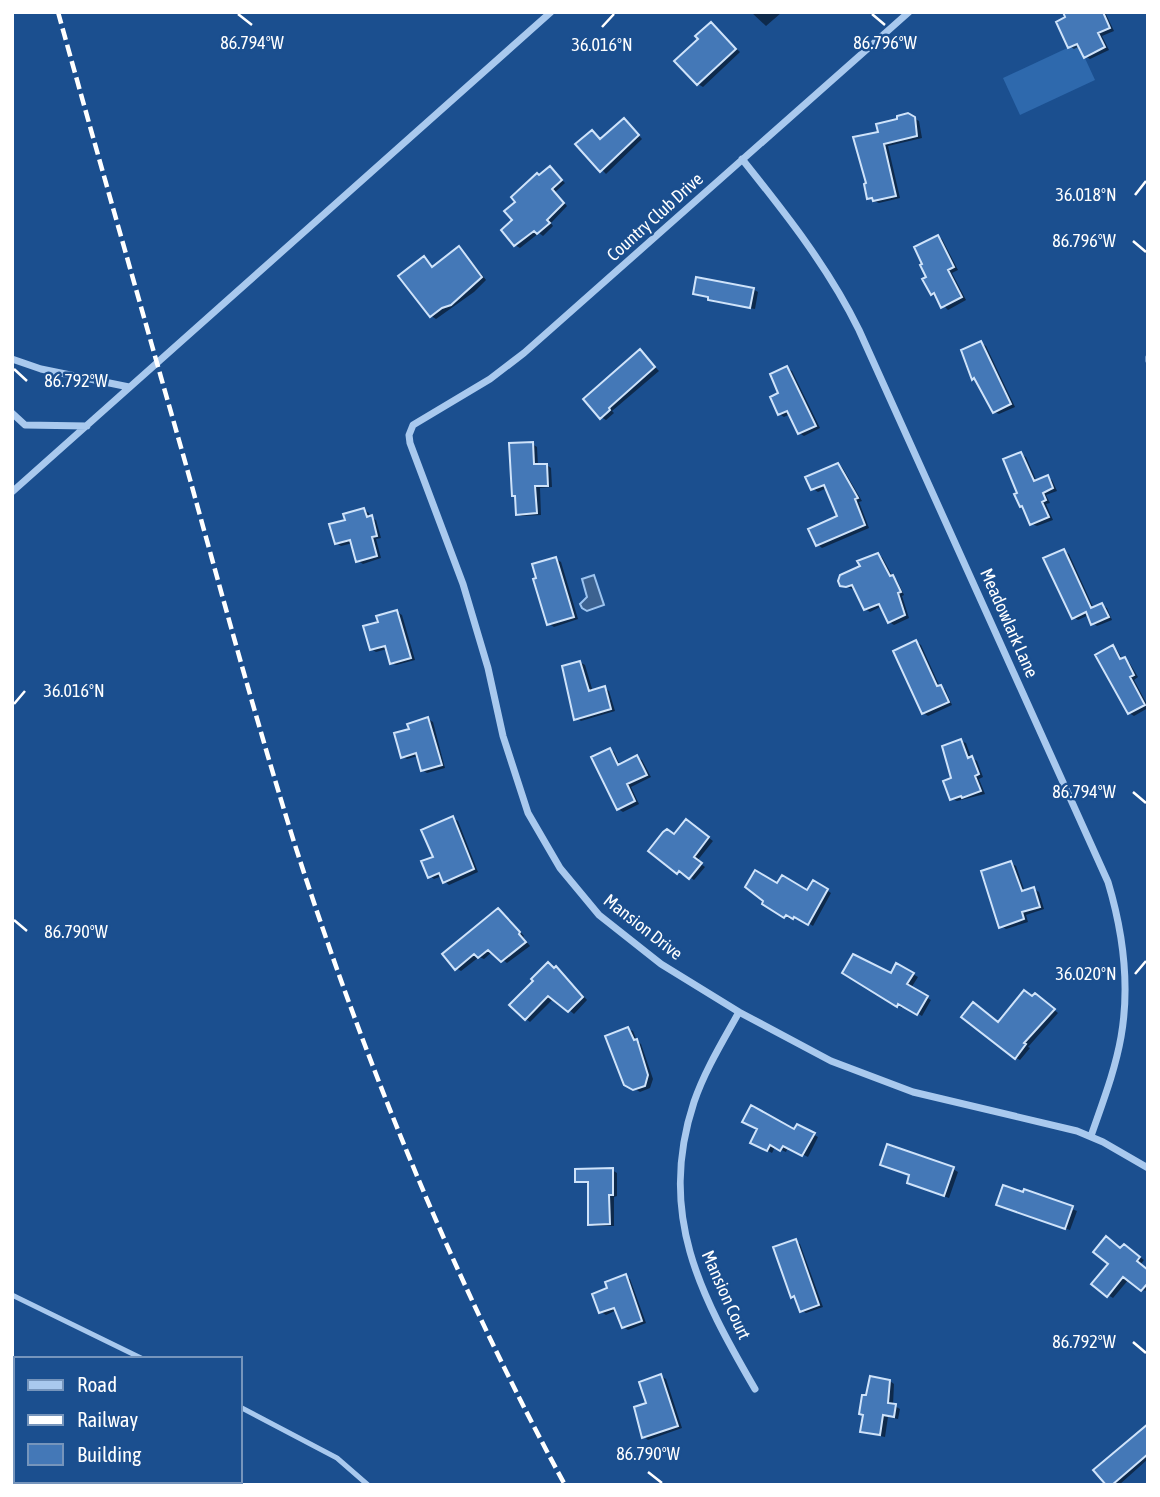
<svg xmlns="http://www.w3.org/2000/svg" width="1160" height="1497" viewBox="0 0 1160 1497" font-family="'Asap Condensed',sans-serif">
	<rect width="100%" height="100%" fill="#1b4f8f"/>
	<path fill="#2e69ad" d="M1078 43 1095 80 1020 115 1003 78Z"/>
	<path fill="#3c6290" stroke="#9cc4f0" stroke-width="2" d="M594 575 604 605 587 611 582 608 580 604 587 597 582 579Z"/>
	<path fill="#0007" d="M751 12H786L781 13 766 26Z
		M1065 12H1105L1114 31 1102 36 1109 50 1090 59 1085 56 1080 46 1074 49 1069 46 1067 18Z
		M711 24 740 52 703 87 698 84Z
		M908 115 919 121 922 138 888 146 900 198 879 203 874 201 869 198 880 133Z
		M624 120 642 139 606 174 578 145 592 132 601 140Z
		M550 168 565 183 555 192 567 206 551 223 553 226 543 236 539 233 520 248 515 245 514 221 540 177Z
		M938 237 942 239 958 270 952 273 966 300 948 310 932 294 928 278Z
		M459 248 463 251 486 280 474 292 436 319 431 316 424 259 434 268Z
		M753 289 758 292 755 309 714 302 710 298 695 294Z
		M981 343 986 346 1015 407 999 414 994 412 977 381 973 379Z
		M640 352 659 371 612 411 614 413 606 420 601 417Z
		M787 368 792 371 820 428 804 436 799 433 790 414 784 417 779 414 781 394Z
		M532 444 537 447 538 466 547 465 551 468 552 487 540 488 541 515 522 516 517 514Z
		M1021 454 1026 457 1037 482 1047 477 1052 480 1057 491 1046 495 1050 503 1046 504 1053 520 1037 526 1032 524 1025 508 1021 506 1019 494Z
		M837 464 842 467 862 501 859 502 869 528 822 548 818 545 840 516 827 488 818 492 813 489Z
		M364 510 369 513 370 518 376 520 381 538 376 539 381 558 363 564 358 561 353 543 341 546 336 543 347 521Z
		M1064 551 1069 554 1094 609 1102 605 1107 608 1112 620 1097 626 1093 623 1089 615 1078 620 1073 617Z
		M877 555 882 557 893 577 897 580 904 595 902 596 909 618 894 625 889 622 882 606 870 612 865 609 856 587 852 589 841 584Z
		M556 559 561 562 578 619 554 627 549 624Z
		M397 612 402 615 415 660 396 665 391 663 387 649 376 652 371 649 380 623Z
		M916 642 921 645 940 687 945 689 952 705 928 716 923 713Z
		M1113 647 1117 650 1123 660 1129 662 1138 677 1134 680 1148 706V708L1134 716 1129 713Z
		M580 662 585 665 593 692 604 688 609 691 615 711 581 721 576 718Z
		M428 719 433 722 445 768 427 773 422 770 418 756 407 759 402 757 411 730Z
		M961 741 966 743 971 757 977 761 983 777 979 779 985 794 957 801 952 799Z
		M610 750 614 752 620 765 637 757 642 760 651 777 631 787 639 804 623 812 618 809Z
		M453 818 458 821 478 872 449 885 445 882 442 876 434 879 430 876 435 858Z
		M691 824 713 841 697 861 705 867 694 880 684 873 682 875 678 872 675 836Z
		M1011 863 1016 866 1025 892 1034 889 1039 892 1044 909 1026 915 1028 922 1006 929 1001 926Z
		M814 882 831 893 813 926 800 918 792 916 790 919 764 904 778 886 808 892Z
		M499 910 524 936 523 937 530 946 507 963 492 952 484 959 479 957 461 971 456 968Z
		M548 964 560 971 587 1000 574 1014 554 998 530 1022 526 1019 536 981Z
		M897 965 918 977 911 988 931 1000 922 1016 904 1005 902 1008 844 973 891 976Z
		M1033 998H1040L1058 1013 1028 1047 1030 1048 1020 1060 1016 1058Z
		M628 1029 633 1031 637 1041 641 1044 653 1079 650 1088 640 1092 626 1084Z
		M798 1126 818 1137 808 1157 788 1147 786 1152 775 1147 772 1153 752 1142 795 1132Z
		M953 1169 958 1172 949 1198 913 1185Z
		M612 1170 617 1173V1196L614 1197V1226H594L590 1223 589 1184 576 1181Z
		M1025 1192 1077 1211 1070 1230 1003 1207Z
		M795 1241 800 1244 823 1307 806 1313 801 1310 797 1299 792 1296Z
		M1129 1249 1144 1260 1140 1265 1148 1271V1291L1142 1290 1129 1279 1113 1298 1108 1295Z
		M625 1276 630 1279 646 1323 628 1330 623 1327 617 1310 606 1315 601 1312 609 1289Z
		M661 1376 666 1379 682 1428 648 1440 644 1437 648 1404Z
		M890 1381 894 1384 893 1405 900 1409 898 1419 888 1417 885 1437 866 1433 862 1431Z
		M1148 1428V1459L1119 1485H1108Z"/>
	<path fill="#4478b7" stroke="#cfe3fa" stroke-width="2" d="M1063 12H1103L1110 28 1098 33 1105 47 1084 58 1077 44 1068 48 1056 22 1065 17Z
		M711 22 736 49 697 85 674 61 698 39 695 36Z
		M908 113 915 117 917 136 884 144 896 196 873 201 872 198 867 199 864 184 866 183 853 137 878 132 876 124 897 119V116Z
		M624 118 639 135 600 172 575 144 592 130 600 139Z
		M550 166 562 180 552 189 564 203 547 220 550 223 537 234 534 231 514 246 501 230 512 220 504 211 515 202 511 197 537 173 539 175Z
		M938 235 954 267 948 270 962 297 941 308 934 293 931 295 922 279 926 277 920 265 922 264 914 247Z
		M459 246 482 277 451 305 442 308 430 317 398 276 424 256 432 267Z
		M696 277 754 288 750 308 708 300V297L693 294Z
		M981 341 1011 404 993 413 974 378 972 380 961 350Z
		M640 349 655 367 609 408 610 410 600 419 583 399Z
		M787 366 816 426 798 434 787 411 778 415 770 397 778 393 770 374Z
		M533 442 534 464H547L548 486H535L537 513 516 515 515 496H512L509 443Z
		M1021 452 1034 481 1048 475 1053 488 1043 493 1046 500 1042 502 1049 517 1030 525 1022 506 1020 507 1014 494 1017 493 1003 459Z
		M838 463 858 498 855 499 865 525 816 546 808 529 837 516 824 485 811 490 805 477Z
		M364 508 367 517 372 515 377 536 372 537 377 556 356 562 350 540 335 544 329 524 345 520 343 514Z
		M1064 549 1091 608 1102 603 1109 617 1091 625 1086 612 1072 619 1043 558Z
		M878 553 890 576 893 575 901 592 898 593 905 615 888 623 879 604 864 610 852 585 846 587 840 586 838 581 840 575 860 566 857 561Z
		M556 557 574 617 547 625 533 579 536 578 532 564Z
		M397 610 411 658 390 664 385 646 370 650 363 626 378 622 376 616Z
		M916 640 937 686 941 685 949 702 922 714 893 651Z
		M1113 645 1120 659 1125 657 1134 675 1130 677 1145 705 1128 714 1095 655Z
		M580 661 589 691 605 686 611 709 574 720 562 666Z
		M428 717 442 765 421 771 416 753 401 758 394 733 409 729 407 724Z
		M961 739 968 758 972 756 979 774 975 776 981 791 962 798 961 796 950 800 943 781 951 778 942 746Z
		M610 748 618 765 637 755 647 775 627 784 635 801 617 810 591 757Z
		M453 816 474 869 443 883 439 873 428 878 421 861 433 857 421 830Z
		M686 819 709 837 694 857 702 863 689 879 679 871 677 874 648 851 663 832 667 829 674 834Z
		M1011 861 1022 891 1034 887 1040 907 1022 912 1024 919 999 928 981 871Z
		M755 870 777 883 782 875 807 890 813 880 828 889 808 925 794 917 793 919 786 915 784 918 762 904 763 901 745 887Z
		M498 908 520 932 519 934 526 942 501 962 488 950 478 958 474 954 455 970 442 954Z
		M853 954 891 973 896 963 914 973 907 984 928 996 917 1015 898 1004 897 1007 842 973Z
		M548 962 554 968 556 966 583 997 568 1012 548 996 525 1020 509 1005 533 981 531 979Z
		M1024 990 1032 996 1035 993 1055 1009 1024 1043 1026 1044 1015 1059 961 1017 973 1002 998 1022Z
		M628 1027 634 1040 637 1039 648 1075 645 1086 633 1090 624 1085 605 1036Z
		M751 1105 794 1129 797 1124 815 1133 802 1156 783 1146 780 1151 770 1145 767 1151 750 1143 757 1129 742 1122Z
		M887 1144 954 1167 944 1196 907 1183 909 1175 880 1165Z
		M613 1168V1195H609L610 1224 588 1225V1182H575V1169Z
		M1003 1185 1023 1192 1024 1189 1073 1206 1065 1229 996 1205Z
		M1106 1236 1120 1248 1124 1244 1140 1257 1137 1261 1148 1270V1283L1141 1291 1123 1277 1107 1297 1091 1284 1108 1264 1093 1252Z
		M796 1239 819 1305 800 1312 794 1296 791 1298 773 1247Z
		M626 1274 642 1321 622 1328 614 1308 599 1313 592 1294 607 1288 605 1282Z
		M661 1374 678 1426 642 1438 634 1407 646 1403 639 1382Z
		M870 1376 890 1380 888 1403 896 1404 894 1417 883 1415 880 1435 860 1432 863 1415 859 1414 862 1395H866Z
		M1148 1424V1454L1112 1485H1106L1093 1470Z"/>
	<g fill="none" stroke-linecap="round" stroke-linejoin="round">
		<path stroke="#a9c9ee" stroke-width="5" d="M1148 357V361
			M12 1295 143 1359
			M240 1407 337 1458 368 1485"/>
		<path stroke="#a9c9ee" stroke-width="7" d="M909 12 524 353 490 379 413 425 409 435 410 443 463 584 488 668 503 736 528 813 560 868 599 915 661 964 739 1012 831 1061 913 1092 1077 1131 1103 1142 1148 1168
			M742 159C786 214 828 267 859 330L1108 882C1123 932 1130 986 1121 1037 1115 1071 1102 1104 1091 1136
			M12 359 41 369 129 387
			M12 413 25 425 87 426
			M12 492 551 12
			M739 1012C723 1041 705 1070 694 1102 657 1214 700 1294 755 1389"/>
		<path stroke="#fff" stroke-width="4.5" stroke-dasharray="12 5" stroke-linecap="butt" d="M58 12C100 163 143 314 186 465 221 591 255 717 294 842 365 1063 454 1281 565 1485
			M12 1397 16 1398
			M184 1481 191 1485"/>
	</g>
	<path fill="none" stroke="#fff" stroke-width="2.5" d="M238 14 252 25M872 14 885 25M602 27 614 14M1135 195 1146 181M1133 241 1146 252M14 369 27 381M14 704 25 691M1133 792 1146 803M14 920 27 931M1135 974 1146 961M1133 1342 1146 1353M648 1472 662 1483"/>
	<g text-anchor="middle" stroke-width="5" stroke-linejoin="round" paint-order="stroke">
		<g font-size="18" fill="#fff" stroke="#1b4f8f">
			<text transform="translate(655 217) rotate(-42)" y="6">Country Club Drive</text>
			<text transform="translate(1009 623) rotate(66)" y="6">Meadowlark Lane</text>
			<text transform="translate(643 927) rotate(38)" y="6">Mansion Drive</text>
			<text transform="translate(726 1295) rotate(66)" y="6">Mansion Court</text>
		</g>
	</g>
	<g font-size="18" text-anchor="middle" fill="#fff" stroke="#1b4f8f" stroke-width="5" stroke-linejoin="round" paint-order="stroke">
		<text x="252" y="49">86.794°W</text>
		<text x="885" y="49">86.796°W</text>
		<text x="602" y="51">36.016°N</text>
		<text x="1086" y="201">36.018°N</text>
		<text x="1084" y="247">86.796°W</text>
		<text x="76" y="387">86.792°W</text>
		<text x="74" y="697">36.016°N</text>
		<text x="1084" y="798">86.794°W</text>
		<text x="76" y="938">86.790°W</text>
		<text x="1086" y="980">36.020°N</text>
		<text x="1084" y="1348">86.792°W</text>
		<text x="648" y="1460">86.790°W</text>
	</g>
	<rect width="1160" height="1497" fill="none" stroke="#ffffff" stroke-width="28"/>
	<rect x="14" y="1357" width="228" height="126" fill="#1b4f8f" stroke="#7695bc" stroke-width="2"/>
	<rect x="28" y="1380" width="35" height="10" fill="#a9c9ee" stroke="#7695bc" stroke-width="2"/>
	<text x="77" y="1392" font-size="21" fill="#ffffff">Road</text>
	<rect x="28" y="1415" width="35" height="10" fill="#ffffff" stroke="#7695bc" stroke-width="2"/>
	<text x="77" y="1427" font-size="21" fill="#ffffff">Railway</text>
	<rect x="28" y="1444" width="35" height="21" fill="#4478b7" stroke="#7695bc" stroke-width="2"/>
	<text x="77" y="1462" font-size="21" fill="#ffffff">Building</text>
</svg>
